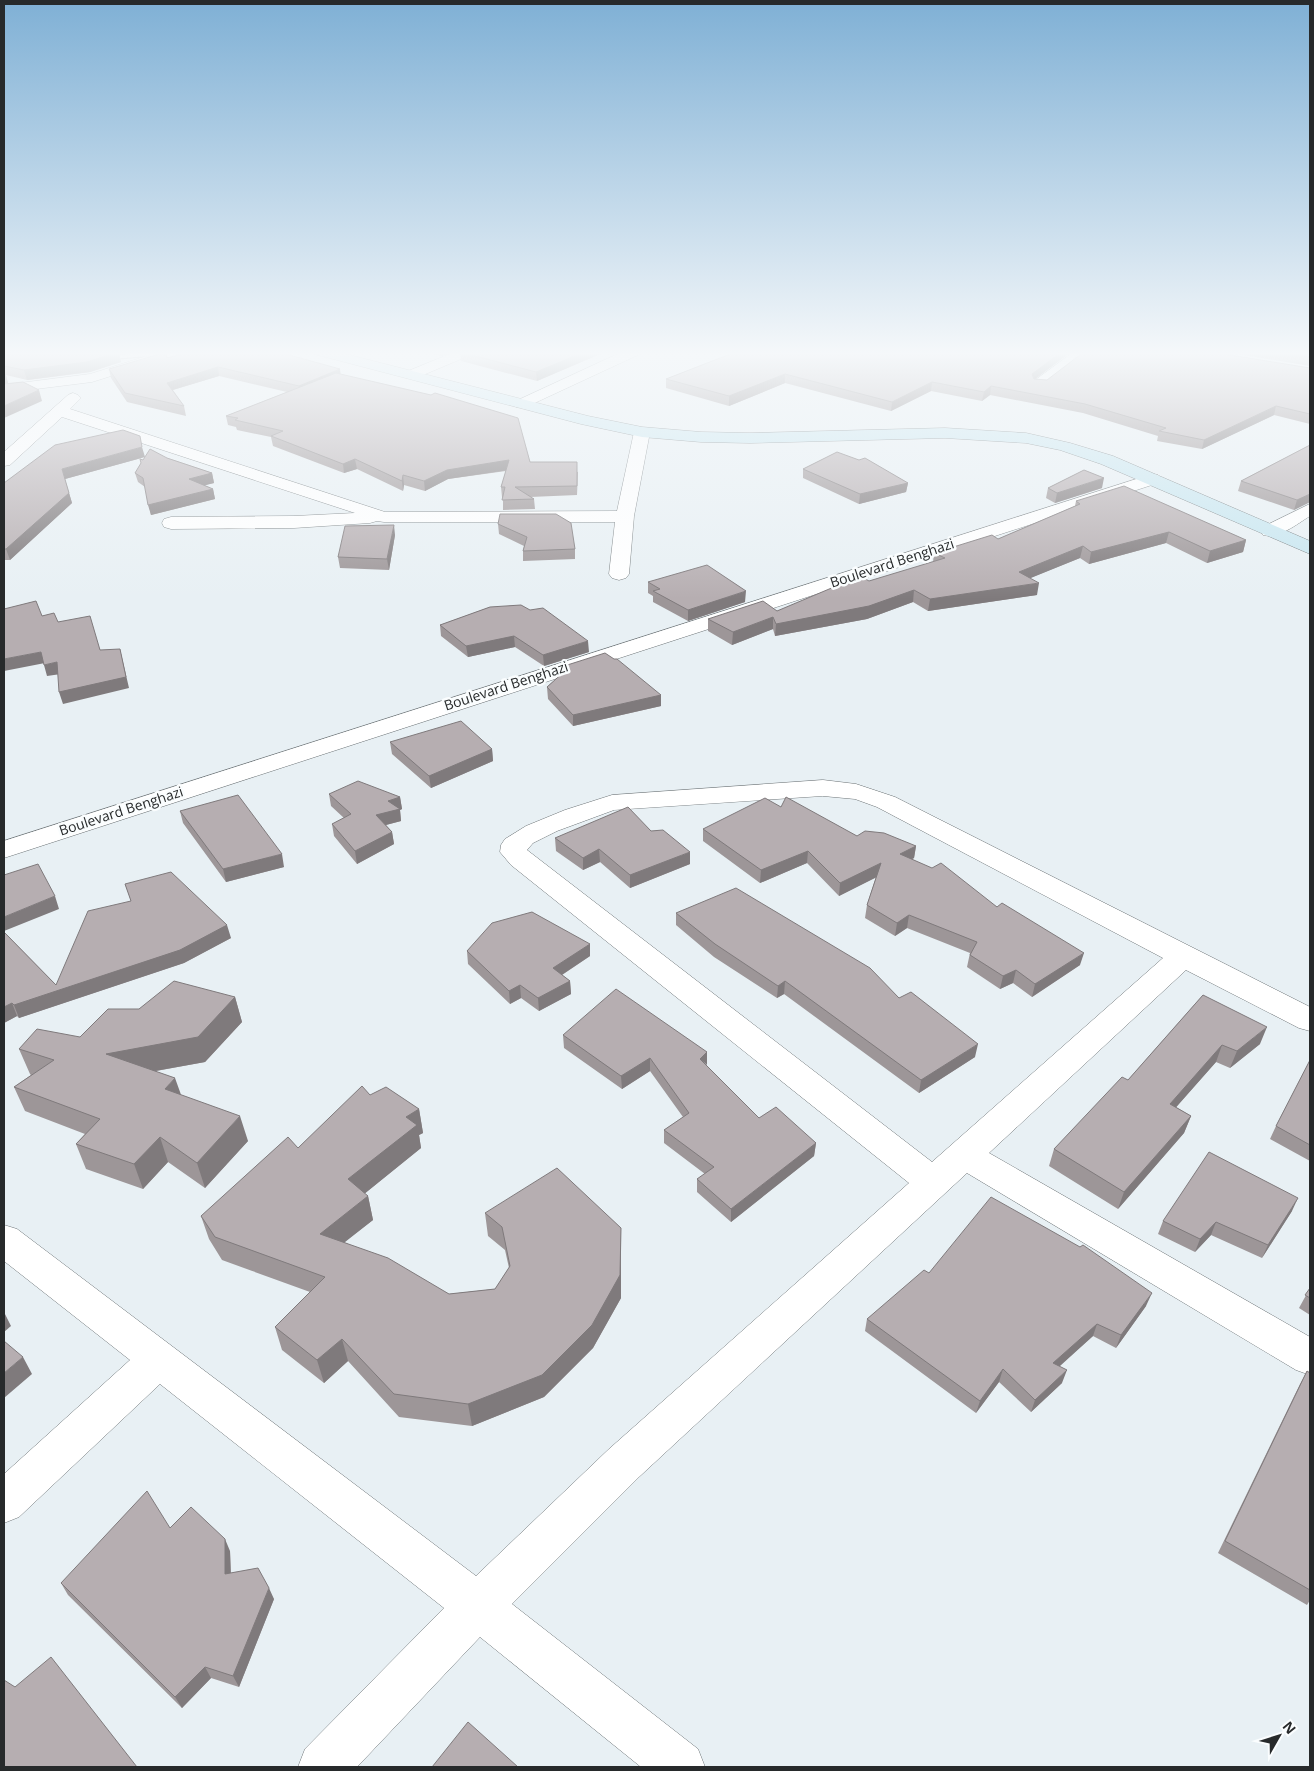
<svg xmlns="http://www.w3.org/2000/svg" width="1314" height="1771" viewBox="0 0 1314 1771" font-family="'Open Sans',sans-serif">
	<rect width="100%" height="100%" fill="#e8f0f4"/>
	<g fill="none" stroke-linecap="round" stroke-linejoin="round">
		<g stroke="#6d7477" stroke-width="2">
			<path id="service" d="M168 351 170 352V354L102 360 98 358 102 356Z"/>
		</g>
		<g stroke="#6d7477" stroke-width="1">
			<path id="minor" d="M163 351H183L181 354 92 382 4 393V385L90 374Z
				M457 351H475L473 354 416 378H406L404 375 406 372Z
				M624 351H642L640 354 526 407H516L513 404 516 401Z
				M1075 351H1091L1044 387H1034L1032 384 1034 381Z
				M73 393 78 395 81 398 70 409 385 512 617 511 634 432 636 429H648L650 432 634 516 629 574 626 578 619 580 612 578 609 574 615 522H384L377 521 370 523 294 528 171 529 164 527 162 523 164 519 171 517 294 516 355 513 62 417 10 465 4 466V452L68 395Z
				M1152 474 1158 475 1161 479 1158 483 4 858V841Z
				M1310 504V516C1297 524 1279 539 1263 535L1261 531 1263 527Z
				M823 780 856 784 895 797 1310 1007V1031L1299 1028 1186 970 989 1153 1310 1337V1375L1296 1370 967 1173 639 1477 512 1604 698 1749 705 1767H641L480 1637 357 1767H298L305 1749 444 1608 160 1384 19 1517 4 1523V1474L130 1360 4 1261V1225L17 1229 476 1576 609 1449 909 1183 511 865 500 852 501 845 505 839 526 826 565 810 612 795ZM823 796 855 799 877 807 1163 958 932 1162 527 850 533 843 557 831 614 810Z"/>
		</g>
		<g stroke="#6d7477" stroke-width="1">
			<path id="secondary" d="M312 351H334L588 416 642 427 701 432 750 433 945 428 1026 433 1070 443 1113 456 1310 541V554L1101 464 1060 450 1026 443 945 438 750 443 701 442 642 437 581 424 314 354Z"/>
		</g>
		<use href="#service" fill="#fff" fill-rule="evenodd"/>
		<use href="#minor" fill="#fff" fill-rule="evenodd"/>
		<use href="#secondary" fill="#c7e6f0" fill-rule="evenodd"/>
	</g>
	<path fill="#9d9698" d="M4 351H148L119 353 121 362 90 372 27 380 6 375 8 383 4 384Z
		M422 351H453L441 356Z
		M464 351H607L537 381 461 361 460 352Z
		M738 351H1072L1035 379 1047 380 1310 368V424L1274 415 1202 449 1157 441 1158 436 1083 413 990 395 982 401 931 391 891 411 785 383 729 406 666 388V379Z
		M1220 351H1310V366Z
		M167 358 340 374 530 462 578 472 577 495 530 497 534 499 535 509 503 510V497H502L501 487 506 471 448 479 425 491 404 485 403 491 357 469 344 473 273 446 271 437 237 430 236 427 228 425 226 416 287 392 219 376 173 390 184 406 186 416 127 402 111 378 109 369Z
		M1310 445V502L1294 510 1238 491 1241 481Z
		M145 457 65 479 72 503 10 560H4V483Z
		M167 458 212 473 214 483 204 485 213 489 215 499 151 515 145 487 138 482 135 473 143 460Z
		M803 469 908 483 906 492 859 504 803 478Z
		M1048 488H1102L1055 503 1046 498Z
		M1076 501 1246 540 1243 552 1207 563 1166 543 1089 564 1080 558 1030 578 1037 595 928 611 913 602 867 619 775 636 773 629 732 645 708 631V619L777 611 869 581 933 562 934 553 998 539 1075 506Z
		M498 524 575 549V559L523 561V551L524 546 499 534Z
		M395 535 389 570 340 568 338 557Z
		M648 582 745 602 688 621 653 602V596L648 593Z
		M490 607 589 652 544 666 515 647 468 657 441 636 440 625Z
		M561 667 661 695V706L573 726 548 699 547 687 562 674Z
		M390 742 492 749 493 761 431 788 392 754Z
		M329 794 400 797 402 809 400 810 401 821 386 825 392 832 394 844 357 864 334 836 332 824 344 818 331 806Z
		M781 807 857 836 916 846 914 858 912 859 997 907 1080 965 1032 997 1013 983 1000 989 967 967 970 953 907 928 895 936 865 918 867 905 876 877 839 896 807 863 760 883 703 841V829Z
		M180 811 284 867 226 882 183 823Z
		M651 831 690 864 630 888 600 862 583 870 556 851 555 838Z
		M125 884 231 938 184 963 19 1018 17 1016 4 1023V932L56 985 131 901Z
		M676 913 975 1057 919 1093 784 994 777 998 714 957 676 925Z
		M590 944V956L562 975 570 981 571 994 539 1011 521 998 510 1004 468 964 467 951Z
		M1203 995 1260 1044 1230 1068 1216 1062 1176 1107 1191 1116 1184 1133 1118 1209 1049 1166 1054 1149 1128 1080Z
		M235 997 242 1022 205 1062 156 1071 181 1095 248 1141 205 1188 168 1162 143 1189 86 1169 76 1144 85 1134 25 1111 14 1087 31 1075 30 1074 19 1049 80 1037 139 1009Z
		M563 1035 706 1065 759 1118 816 1143 814 1156 731 1222 697 1192V1179L705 1174 664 1143V1130L683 1117 650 1071 622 1089 564 1048Z
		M1310 1060V1161L1270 1139 1276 1126Z
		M370 1095 419 1109 423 1133 419 1135 421 1148 364 1194 368 1196 373 1220 344 1242 449 1294 495 1289 509 1268 505 1250 488 1236 485 1213 621 1251V1298L593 1348 544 1397 472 1426 399 1417 348 1361 324 1383 282 1350 275 1327 310 1292 222 1260 209 1239 201 1216 298 1148Z
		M1292 1211 1262 1258 1211 1235 1195 1252 1158 1234 1163 1221Z
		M929 1273 1146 1306 1116 1348 1093 1336 1059 1366 1062 1383 1031 1412 999 1382 976 1413 865 1331 867 1319Z
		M1310 1288V1315L1299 1308Z
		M1307 1371 1310 1373V1600L1307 1605 1218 1553 1300 1384Z
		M230 1551 231 1573 274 1599 239 1687 211 1678 182 1708 68 1595 61 1583Z"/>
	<path fill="#7f7a7c" d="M96 351H148L119 353 121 362 90 372 27 380 24 370 97 355Z
		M440 351H453L441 356Z
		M587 351H607L537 381 536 372Z
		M1063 351H1072L1030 383 1032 374Z
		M218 367 219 376 169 391 167 383Z
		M340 369 341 378 300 395 299 386Z
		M5 372 8 383 4 384V373Z
		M785 374V383L729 406V396Z
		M932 382 931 391 891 411 892 402Z
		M991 386 990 395 982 401 984 392Z
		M39 390 42 401 4 418V406Z
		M1276 406 1274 415 1202 449 1204 440Z
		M142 447 145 457 65 479 62 469Z
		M355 459 357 469 344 473 343 464Z
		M509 460V470L448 479 425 491 424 481 447 470Z
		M212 473 214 483 191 489 189 479Z
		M403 475 404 485 403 491 402 481Z
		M1104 478 1102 488 1055 503 1057 493Z
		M908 483 906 492 859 504 860 494Z
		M213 489 215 499 151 515 148 505Z
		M69 493 72 503 10 560 6 549Z
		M1310 494V502L1294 510 1297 500Z
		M394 525 395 535 389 570 387 559Z
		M1169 532 1166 543 1089 564 1091 552Z
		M1246 540 1243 552 1207 563 1210 551Z
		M1083 546 1080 558 1016 584 1019 572Z
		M1039 583 1037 595 928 611 930 599Z
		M914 590 913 602 867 619 775 636 776 624Z
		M746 591 745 602 688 621V610Z
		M773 617V629L732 645 733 632Z
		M514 636 515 647 468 657 466 646Z
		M588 641 589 652 544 666 543 655Z
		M120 649 129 688 63 704 59 692Z
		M41 652 45 663 4 671V659Z
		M57 662 61 674 47 676 44 665Z
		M661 695V706L573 726V715Z
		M492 749 493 761 431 788 429 776Z
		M400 797 402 809 400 810 401 821 378 827 376 815 388 801Z
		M392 832 394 844 357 864 355 851Z
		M916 846 914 858 898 866 900 854Z
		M599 849 600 862 583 870V858Z
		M808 851 807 863 760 883 761 870Z
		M690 852V864L630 888V875Z
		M282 854 284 867 226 882 223 869Z
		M881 863 879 876 839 896 840 883Z
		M55 896 59 909 4 931V917Z
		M909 915 907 928 895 936 897 923Z
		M227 925 231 938 184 963 19 1018 14 1005Z
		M590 944V956L554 980 553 968Z
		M1084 953 1080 965 1032 997 1035 984Z
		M1016 970 1013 983 1000 989 1003 976Z
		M570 981 571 994 539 1011 538 998Z
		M785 981 784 994 777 998 778 986Z
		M520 985 521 998 510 1004 509 991Z
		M235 997 242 1022 205 1062 116 1078 106 1054Z
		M12 1003 17 1016 4 1023V1007Z
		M1267 1027 1260 1044 1230 1068 1237 1051Z
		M978 1044 975 1057 919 1093 921 1080Z
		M1222 1045 1216 1062 1164 1121 1170 1104Z
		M707 1052V1065L700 1059Z
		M650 1058V1071L622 1089 621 1076Z
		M175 1078 184 1103 165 1089Z
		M419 1109 423 1133 419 1135 421 1148 353 1203 348 1179 406 1117Z
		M240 1116 248 1141 205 1188 197 1163Z
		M1191 1116 1184 1133 1118 1209 1124 1192Z
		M160 1137 168 1162 143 1189 134 1164Z
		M816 1143 814 1156 731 1222V1209Z
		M368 1196 373 1220 326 1257 320 1234Z
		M1298 1198 1292 1211 1262 1258 1268 1245Z
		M1216 1222 1211 1235 1195 1252 1200 1239Z
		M621 1228V1298L593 1348 544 1397 472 1426 468 1404Z
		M1152 1293 1146 1306 1116 1348 1121 1335Z
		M4 1312 11 1326 4 1332Z
		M1097 1324 1093 1336 1049 1376 1053 1363Z
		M342 1339 348 1361 324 1383 317 1360Z
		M23 1357 32 1374 4 1398V1373Z
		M1003 1369 999 1382 976 1413 980 1401Z
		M1067 1370 1062 1383 1031 1412 1035 1400Z
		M225 1539 230 1551 231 1586 225 1574Z
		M269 1588 274 1599 239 1687 233 1676Z
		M205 1667 211 1678 182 1708 175 1697Z"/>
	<path fill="#b6aeb1" stroke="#7f7a7c" d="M4 351H70L76 352H119L87 362 24 370 4 366Z
		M192 351H275L340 369 299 386 218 367 167 383 184 406 125 393 109 369 166 352 167 358Z
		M464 351H587L536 372 460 352Z
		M738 351H1063L1032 374 1034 379 1047 380 1085 351H1205L1310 368V414L1276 406 1204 440 1159 431 1166 428 1085 404 991 386 984 392 932 382 892 402 785 374 729 396 666 379Z
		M1273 351H1310V357Z
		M336 373 431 395 435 393 518 418 530 462H577V486L515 487 534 499 502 500 505 487H501L509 460 447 470 424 481 403 475 402 481 355 459 343 464 271 436 283 431 235 420 238 418 226 416Z
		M23 382 39 390 4 406V384Z
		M123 430 140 436 142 447 62 469 69 493 6 549H4V483L55 445Z
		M1310 445V494L1297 500 1241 481Z
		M150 449 167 458 212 473 189 479 213 489 148 505 143 478 135 473 141 463 140 459 143 460Z
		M837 452 859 460 865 458 908 483 860 494 803 469Z
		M1084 470 1104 478 1057 493 1048 488Z
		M1124 486 1246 540 1210 551 1169 532 1091 552 1083 546 1019 572 1039 583 930 599 914 590 869 606 776 624 773 617 733 632 708 619 763 601 777 611 860 576 869 581 945 558 934 553 992 535 998 539 1080 504 1076 501Z
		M500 514H556L571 523 575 549 523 551 527 537 498 524Z
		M394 525 387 559 338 557 345 526Z
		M707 565 746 591 688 610 653 591 660 589 648 582Z
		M36 601 42 616 54 613 58 622 90 616 100 650 120 649 126 677 59 692 57 662 44 665 41 652 4 659V609Z
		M521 605 530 610 543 608 588 641 543 655 514 636 466 646 440 625 490 607Z
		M605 653 614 659H617L661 695 573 715 547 687 566 670 561 667Z
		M461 721 492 749 429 776 390 742Z
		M358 781 400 797 388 801 400 809 376 815 392 832 355 851 332 824 351 814 329 794Z
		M238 795 282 854 223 869 180 811Z
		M786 797 857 836 865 831 884 833 916 846 900 854 932 868 941 863 997 907 1002 903 1084 953 1035 984 1016 970 1003 976 970 955 977 942 909 915 897 923 867 905 881 863 840 883 808 851 761 870 703 829 765 798 781 807Z
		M628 807 651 831 663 830 690 852 630 875 599 849 583 858 555 838Z
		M38 864 55 896 4 917V875Z
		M171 872 227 925 180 950 14 1005 12 1003 4 1007V932L56 985 88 911 131 901 125 884Z
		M736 888 870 968 899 998 911 992 978 1044 921 1080 785 981 778 986 715 944 676 913Z
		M532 912 590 944 553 968 570 981 538 998 520 985 509 991 467 951 492 923Z
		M174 981 235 997 198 1037 106 1054 175 1078 165 1089 240 1116 197 1163 160 1137 134 1164 76 1144 100 1119 14 1087 54 1060 19 1049 37 1029 80 1037 108 1009H139Z
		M616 989 707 1052 700 1059 759 1118 776 1107 816 1143 731 1209 697 1179 714 1167 664 1130 689 1113 650 1058 621 1076 563 1035Z
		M1203 995 1267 1027 1237 1051 1222 1045 1170 1104 1191 1116 1124 1192 1054 1149 1122 1077 1128 1080Z
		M1310 1060V1145L1276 1126Z
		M362 1086 370 1095 386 1087 419 1109 406 1117 417 1125 348 1179 368 1196 320 1234 388 1258 449 1294 495 1289 510 1266 502 1227 485 1213 557 1168 621 1228 620 1275 592 1325 542 1375 468 1404 394 1394 342 1339 317 1360 275 1327 325 1277 215 1237 201 1216 288 1137 298 1148Z
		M1209 1152 1298 1198 1268 1245 1216 1222 1200 1239 1163 1221Z
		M991 1197 1080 1247 1083 1245 1152 1293 1121 1335 1097 1324 1053 1363 1067 1370 1035 1400 1003 1369 980 1401 867 1319 924 1270 929 1273Z
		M1310 1288V1298L1305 1295Z
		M4 1341 23 1357 4 1373Z
		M1307 1371 1310 1373V1590L1225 1541Z
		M147 1491 170 1528 191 1507 225 1539V1574L258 1568 269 1588 233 1676 205 1667 175 1697 61 1583Z
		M51 1657 137 1767H4V1680L15 1687Z
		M468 1722 518 1767H432Z"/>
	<linearGradient id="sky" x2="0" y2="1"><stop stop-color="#7fb0d5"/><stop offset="0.59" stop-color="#f5f8fa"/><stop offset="1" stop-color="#f5f8fa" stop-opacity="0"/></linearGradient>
	<rect width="1314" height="599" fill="url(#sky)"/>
	<g text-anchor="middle" stroke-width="5" stroke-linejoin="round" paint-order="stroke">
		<g font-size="14" fill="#272a2b" stroke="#fafdfe">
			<text transform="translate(892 563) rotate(-18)" y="5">Boulevard Benghazi</text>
			<text transform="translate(506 686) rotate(-18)" y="5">Boulevard Benghazi</text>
			<text transform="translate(121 811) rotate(-18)" y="5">Boulevard Benghazi</text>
		</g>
	</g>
	<rect width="1314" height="1771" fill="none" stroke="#272a2b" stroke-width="10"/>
	<g transform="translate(1279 1736) rotate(51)" stroke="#fafdfe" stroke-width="4" paint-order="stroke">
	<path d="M0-4L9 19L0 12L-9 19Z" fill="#272a2b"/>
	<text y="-8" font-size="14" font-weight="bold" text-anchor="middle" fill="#272a2b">N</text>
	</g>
</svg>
